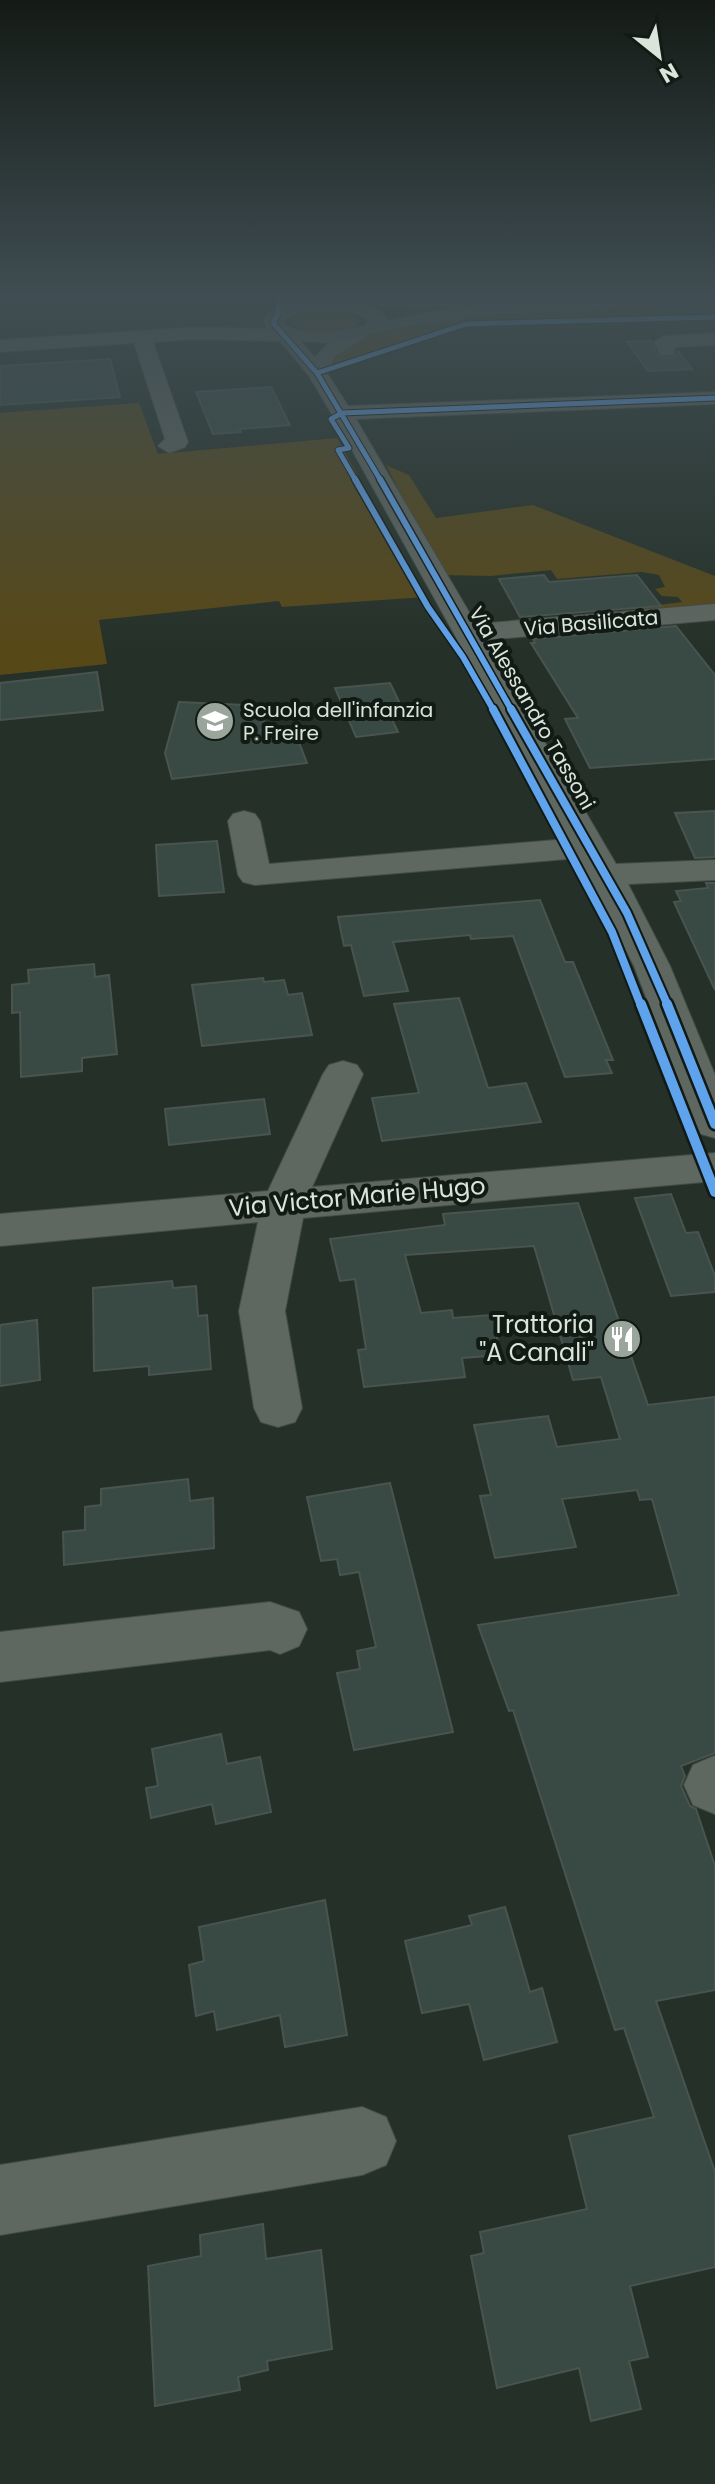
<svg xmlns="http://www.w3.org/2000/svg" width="715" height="2484" viewBox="0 0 715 2484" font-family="Poppins,sans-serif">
	<rect width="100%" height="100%" fill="#253128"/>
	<path fill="#574818" d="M343 301H563C489 305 416 313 343 301Z
		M715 302V321L468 326 329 370 326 367 327 358 365 333 410 324 478 315Z
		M325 310 348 312 361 321C347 337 307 335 290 323L292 316Z
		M139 403 158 454 337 438 425 597 282 607 279 601 99 620 107 664 0 675V413Z
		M386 465 409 475 436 518 533 505 715 576V610L663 613 633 608 682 602 678 597 662 596 655 589 665 587 659 575 642 572 557 579 551 570 491 576 442 575Z"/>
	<path fill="#394943" stroke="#495450" stroke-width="2" d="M651 341 657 356 674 358 678 351 692 369 648 371 627 342Z
		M110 359 120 397 0 405V366Z
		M271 387 290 425 240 429 241 432 213 434 196 392Z
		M544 575 549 582 637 575 661 606 520 617 499 579Z
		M676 626 715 675V759L590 768 565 719 578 718 531 643H535L533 639Z
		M97 672 103 710 0 720V683Z
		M390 683 406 716 391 717 398 732 356 737 335 688Z
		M179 702 269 706 261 730 293 727 307 763 172 779 165 753Z
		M715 811V857L695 858 675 813Z
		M217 841 224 892 159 896 156 845Z
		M706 883H715V990L674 902 681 901 676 891 708 888Z
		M540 900 565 962H573L613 1060H606L612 1073 565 1077 513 936 471 939 470 935 393 942 408 991 364 996 351 945 344 946 338 917Z
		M94 964 95 977 109 975 117 1054 82 1058V1071L21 1077 20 1012 12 1013V985L29 983 28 970Z
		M263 978 264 982 284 980 288 995 302 993 312 1035 202 1046 192 985Z
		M459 998 488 1088 526 1083 541 1122 382 1141 372 1098 419 1093 394 1004Z
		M264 1099 270 1134 169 1145 165 1109Z
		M671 1194 686 1233 698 1232 715 1276V1292L671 1296 635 1198Z
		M578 1203 648 1405 715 1397V1753L681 1766 685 1776 681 1786 690 1806 696 1809 715 1866V1990L656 2001 715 2172V2267L630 2286 648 2357 629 2361 641 2409 591 2421 579 2368 497 2388 471 2256 484 2253 480 2232 587 2209 569 2136 654 2117 624 2028 615 2030 513 1710 509 1711 478 1625 679 1595 652 1499 640 1500 637 1490 562 1499 576 1547 495 1558 480 1496 491 1495 474 1425 548 1416 557 1447 620 1439 601 1377 573 1380 534 1246 405 1255 421 1313 452 1310 453 1318 492 1315 501 1355 462 1358 465 1377 364 1387 358 1350 366 1349 355 1279 340 1281 330 1239 445 1225 443 1214Z
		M172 1281 173 1288 196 1286 198 1316 207 1315 211 1369 149 1375V1366L94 1371 93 1288Z
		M37 1320 40 1380 0 1386V1325Z
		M188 1479 190 1501 213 1498 214 1548 64 1565 63 1532 85 1530V1507L101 1505V1489Z
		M390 1483 453 1732 354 1750 337 1673 360 1669 357 1651 376 1647 359 1572 340 1575 337 1559 321 1561 307 1497Z
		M221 1734 227 1764 260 1757 271 1812 216 1824 212 1804 151 1818 146 1788 158 1786 152 1749Z
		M325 1900 347 2035 285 2047 280 2015 217 2030 214 2011 196 2016 189 1965 204 1961 199 1927Z
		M505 1907 530 1992 542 1988 557 2042 484 2060 469 2004 422 2013 405 1941 472 1925 469 1916Z
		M263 2224 266 2259 321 2250 332 2349 267 2361 268 2370 238 2377 240 2390 155 2406 148 2266 201 2256 200 2235Z"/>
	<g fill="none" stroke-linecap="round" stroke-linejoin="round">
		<g stroke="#434d45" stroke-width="2">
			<path id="minor" d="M281 324 291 330 315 332 317 336 315 340 301 341 315 358C325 344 347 325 366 329L368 333 366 337 335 356 327 373 348 406 715 392V404L356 419 476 624 715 604V620L485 640 616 864 715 860V880L628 884 670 966 715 1075V1138L701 1134 695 1124 634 966 579 858 255 885 243 882 238 875 228 821 233 814 244 811 255 814 260 821 269 864 568 839 337 423 309 376 280 341 197 339 153 342 188 442 185 447 169 453 158 446 165 439 134 343 0 352V340L197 327 272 329Z
				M715 333V345L675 347 674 355H660L654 342 663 336Z
				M343 1061 357 1065 363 1074 312 1187 715 1153V1181L303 1218 285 1311 302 1408 295 1422 278 1427 261 1422 254 1408 239 1311 258 1222 0 1246V1214L268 1191 323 1074 329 1065Z
				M270 1602 299 1612 307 1629 299 1646 280 1654 270 1650 0 1682V1632Z
				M714 1756H715V1814L693 1805 684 1785 693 1765Z
				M362 2107 386 2117 396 2141 386 2165 362 2175 0 2235V2165Z"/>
		</g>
		<g stroke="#434d45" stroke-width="2">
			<path id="major" d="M307 301C332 301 373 296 388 321 474 299 570 295 659 301L650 306 498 314 423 323 329 343 292 340 268 331 263 319C274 306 290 303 307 301ZM326 310 354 313 369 321 365 326C340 331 301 340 282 321L298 313Z"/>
		</g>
		<use href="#minor" fill="#5f6761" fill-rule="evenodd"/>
		<use href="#major" fill="#5e6758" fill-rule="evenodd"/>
		<g stroke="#111a14" stroke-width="7">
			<path id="cycleway-far3" d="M279 301 278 314 273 323 317 373 381 481
				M317 373 466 324 715 317
				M356 481 338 450 349 448 331 419 342 413 715 398"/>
		</g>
		<g stroke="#111a14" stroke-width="9">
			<path id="cycleway-far2" d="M355 479 428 607 463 657 494 711
				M380 479 512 711"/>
		</g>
		<g stroke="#111a14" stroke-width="12">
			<path id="cycleway-far1" d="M493 709 612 932 641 1006
				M511 709 627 913 668 1006"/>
		</g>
		<g stroke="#111a14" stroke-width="15">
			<path id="cycleway" d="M641 1004 715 1192
				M667 1004 715 1124"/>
		</g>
		<use href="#cycleway-far3" stroke="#60a3ed" stroke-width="5"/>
		<use href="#cycleway-far2" stroke="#60a3ed" stroke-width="6"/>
		<use href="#cycleway-far1" stroke="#60a3ed" stroke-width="8"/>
		<use href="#cycleway" stroke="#60a3ed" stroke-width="10"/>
	</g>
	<linearGradient id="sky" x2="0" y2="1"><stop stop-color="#141b16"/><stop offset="0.46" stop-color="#404e53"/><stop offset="1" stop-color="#404e53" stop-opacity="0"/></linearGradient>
	<rect width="715" height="648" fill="url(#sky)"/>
	<defs>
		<g id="school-disc" transform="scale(2)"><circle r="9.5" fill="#9aa69c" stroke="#111a14"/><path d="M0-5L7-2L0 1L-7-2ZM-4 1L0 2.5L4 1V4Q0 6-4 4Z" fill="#fff"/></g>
		<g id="restaurant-disc" transform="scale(2)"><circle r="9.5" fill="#9aa69c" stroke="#111a14"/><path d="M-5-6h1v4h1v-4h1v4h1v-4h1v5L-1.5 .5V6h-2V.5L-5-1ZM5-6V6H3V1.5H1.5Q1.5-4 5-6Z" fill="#fff"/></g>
	</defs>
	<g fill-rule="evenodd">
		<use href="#school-disc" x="215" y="721"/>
		<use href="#restaurant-disc" x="622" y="1339"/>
	</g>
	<g text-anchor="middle" stroke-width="8" stroke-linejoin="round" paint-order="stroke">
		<g font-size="20" fill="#d9e5db" stroke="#111a14">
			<text transform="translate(591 623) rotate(-5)" y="7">Via Basilicata</text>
			<text transform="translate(532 708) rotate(60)" y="7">Via Alessandro Tassoni</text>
		</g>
		<g font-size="20" fill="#d9e5db" stroke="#111a14" text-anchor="start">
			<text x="243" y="717">Scuola dell'infanzia<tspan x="243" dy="23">P. Freire</tspan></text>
		</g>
		<g font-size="24" fill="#d9e5db" stroke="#111a14">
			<text transform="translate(357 1197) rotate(-5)" y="8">Via Victor Marie Hugo</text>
		</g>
		<g font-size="24" fill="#d9e5db" stroke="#111a14" text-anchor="end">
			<text x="594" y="1333">Trattoria<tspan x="594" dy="28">"A Canali"</tspan></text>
		</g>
	</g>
	<g transform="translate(659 56) rotate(150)" stroke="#111a14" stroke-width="6" paint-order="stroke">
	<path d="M0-6L14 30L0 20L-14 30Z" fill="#d9e5db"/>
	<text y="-12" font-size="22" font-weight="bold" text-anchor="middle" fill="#d9e5db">N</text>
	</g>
</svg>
